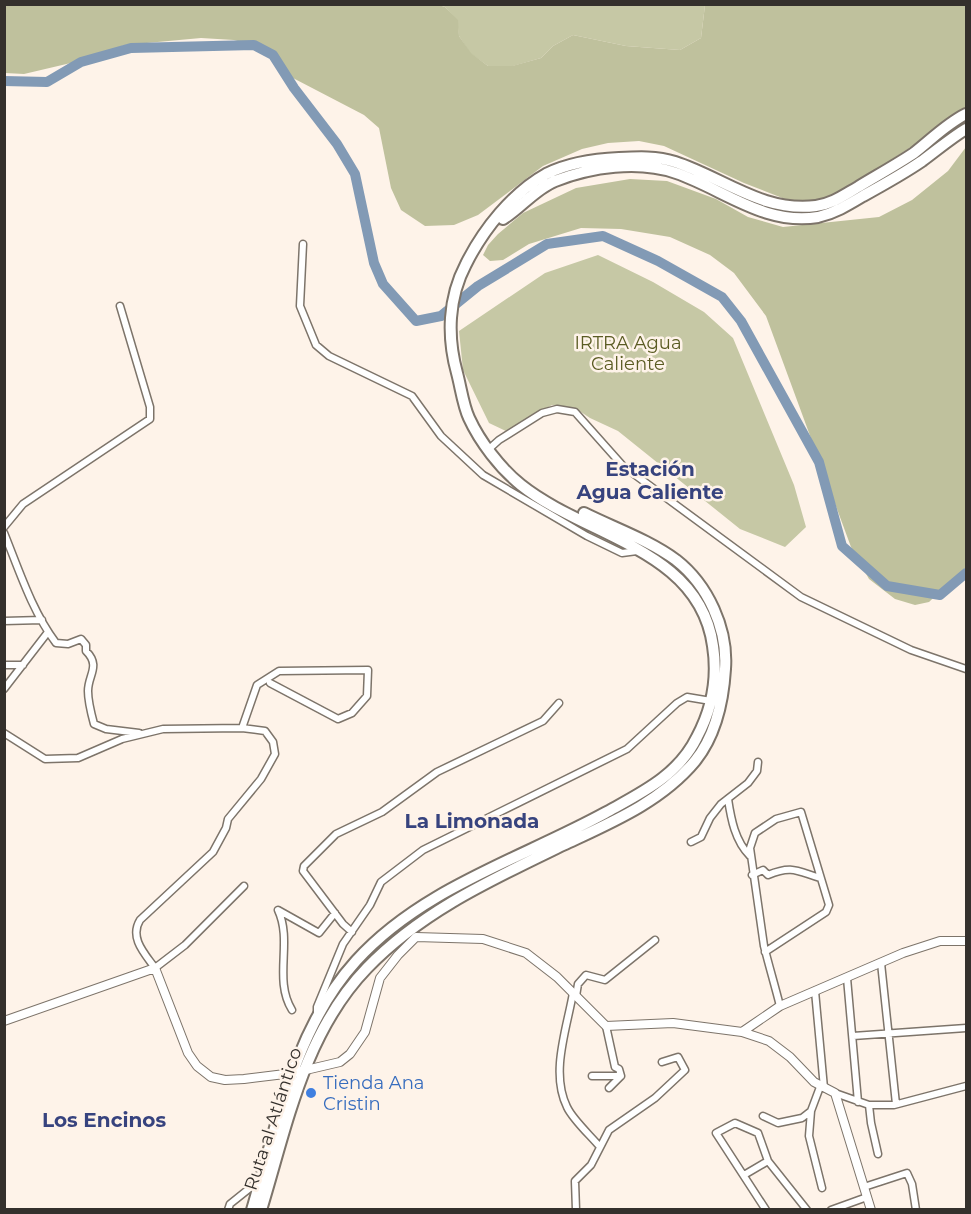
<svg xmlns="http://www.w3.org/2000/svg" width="971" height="1214" viewBox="0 0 971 1214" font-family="Montserrat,sans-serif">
	<rect width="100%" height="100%" fill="#fef3e9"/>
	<path fill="#c6c8a5" d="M439 5H705L701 38 680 50 626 46 573 35 553 46 541 58 513 66H488L470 53 459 36 457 20 445 7Z
		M598 255 653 282 704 312 733 338 794 485 806 527 785 547 740 529 618 431 590 418 575 408 552 405 520 422 508 432 489 423 463 370 459 331 545 273Z"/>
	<path fill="#bfc19d" d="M4 5H439L445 7 458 20 459 36 471 53 488 66H512L541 58 553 46 573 35 626 46 680 50 701 38 705 5H966V111L848 188 826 199 809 202 790 201 744 183 664 146 639 141 608 143 582 149 543 166 478 215 454 225 425 226 401 210 391 188 379 128 364 115 291 77 277 62 256 46 234 40 201 38 125 45 75 62 24 74 5 73Z
		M966 147V567L929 602 915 605 895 599 869 579 851 547 766 316 734 273 710 255 670 237 621 229 581 228 529 244 503 260 490 261 483 255 488 245 498 234 523 213 576 188 630 179 667 181 716 199 748 217 783 227 879 217 912 200 948 171Z"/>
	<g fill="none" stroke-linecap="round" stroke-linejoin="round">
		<path stroke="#829ab5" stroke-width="10" d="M4 81 47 82 81 62 131 48 254 45 273 55 294 88 337 144 355 174 374 263 383 284 416 321 441 316 478 286 547 244 603 236 658 261 722 297 741 321 819 462 842 546 887 586 940 595 966 573"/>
		<g stroke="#7d746a" stroke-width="9">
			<path id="minor" d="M303 244 300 306 316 345 329 356 412 396 441 436 483 475 587 536 622 553 637 551
				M489 449 499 440 542 413 557 409 575 412 623 466 801 597 911 650 966 669
				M4 527 23 504 150 419V407L120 306
				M4 533C19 570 32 611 56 643L68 644 81 639 86 645V651C101 666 88 675 88 691 88 702 91 713 94 724L106 729 139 733
				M4 621 42 620
				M4 665H23
				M4 689 48 632
				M242 728 257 685 279 671 368 670 367 696 352 713 338 719 270 683
				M4 733 45 759 78 758 122 739 163 729 242 728 265 731 273 742 275 754 261 779 228 819 226 828 213 852 140 920C129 938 145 954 155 968L185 945 244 886
				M728 799C731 819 735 841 750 856
				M691 842 701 837 710 818 721 804 748 783 757 771 758 762
				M752 875 763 870 768 875C792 865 797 871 820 878
				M352 932 343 924 303 871 304 866 336 834 382 812 437 772 543 721 559 703
				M765 952 826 912 829 905 801 812 776 819 755 833 750 848 764 946C769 966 775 986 780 1006
				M881 963 896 1104
				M847 978 858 1102
				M815 991 824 1088
				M573 993C567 1028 550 1073 567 1107 573 1120 591 1136 600 1147
				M576 996 578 984 586 975 605 980 655 940
				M292 1010C273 979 293 942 278 910L319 933 335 913
				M317 1015V1007L343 944 370 905 381 882 423 850 627 749 677 703 687 697 711 701
				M606 1026 615 1067 619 1069 621 1076 609 1088
				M853 1036 966 1028
				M592 1076H621
				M835 1093 869 1105H894L966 1086
				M869 1105 871 1123 878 1154
				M811 1111 809 1136 822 1188
				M763 1116 778 1123 802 1118 811 1111 820 1087
				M744 1175 768 1161
				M864 1187 907 1173 912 1184 916 1210
				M228 1210 230 1204 260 1180
				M576 1210 575 1181 591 1165 609 1130 655 1098 685 1070 678 1057 662 1062
				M766 1210 716 1133 735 1123 758 1133 768 1161 807 1210
				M831 1210 867 1197"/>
		</g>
		<g stroke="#7d746a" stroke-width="10">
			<path id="tertiary" d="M4 1021 155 968 188 1053 197 1066 211 1077 225 1080 244 1079 293 1073 340 1062 350 1054 365 1032 380 978 398 955 416 937 483 939 526 953 557 977 606 1026 673 1023 742 1032 780 1006 903 953 940 941H966
				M742 1032 769 1041 790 1057 814 1082 835 1093 871 1210"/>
		</g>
		<g stroke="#7d746a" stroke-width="14">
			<path id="trunk" d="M503 219C521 208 535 189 555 181 591 167 638 160 676 173 723 189 765 226 818 217 835 213 848 205 863 196 883 185 903 174 922 161 937 150 951 138 966 129
				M252 1210C277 1125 295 1028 356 961 422 888 521 859 605 813 641 793 678 776 697 737 712 709 718 678 713 646 700 549 586 537 521 485 500 468 480 442 469 418 463 405 461 388 457 373 447 337 448 298 466 264 483 230 512 193 546 174 568 163 595 159 619 158 638 157 657 156 675 162 722 177 763 213 816 206 832 204 844 195 858 187 876 176 896 165 914 153 932 139 946 124 966 114
				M261 1210C287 1125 304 1033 367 968 422 911 493 879 563 845 610 823 661 802 695 761 716 735 723 702 725 669 728 629 708 585 676 560 649 540 614 528 584 513"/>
		</g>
		<use href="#minor" stroke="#fff" stroke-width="6"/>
		<use href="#tertiary" stroke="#fff" stroke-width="8"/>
		<use href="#trunk" stroke="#fff" stroke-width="10"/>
	</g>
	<circle fill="#3f7fe0" stroke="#fef3e9" stroke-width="2" cx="311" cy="1093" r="6"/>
	<g text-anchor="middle" stroke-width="5" stroke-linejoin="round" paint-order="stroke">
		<g font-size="18" fill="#5a5b22" stroke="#fef3e9">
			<text x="628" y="349">IRTRA Agua<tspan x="628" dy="21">Caliente</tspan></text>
		</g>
		<g font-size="18" fill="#366cbe" stroke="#fef3e9" text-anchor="start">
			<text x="323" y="1089">Tienda Ana<tspan x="323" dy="21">Cristin</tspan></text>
		</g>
		<g font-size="18" fill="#34302c" stroke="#fef3e9">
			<text transform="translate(273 1119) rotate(-72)" y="6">Ruta al Atlántico</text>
		</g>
		<g font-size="20" font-weight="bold" fill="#37437e" stroke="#fef3e9">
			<text x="650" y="476">Estación<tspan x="650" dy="23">Agua Caliente</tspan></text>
			<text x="472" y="828">La Limonada</text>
			<text x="104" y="1127">Los Encinos</text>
		</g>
	</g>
	<rect width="971" height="1214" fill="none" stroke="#34302c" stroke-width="12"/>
</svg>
